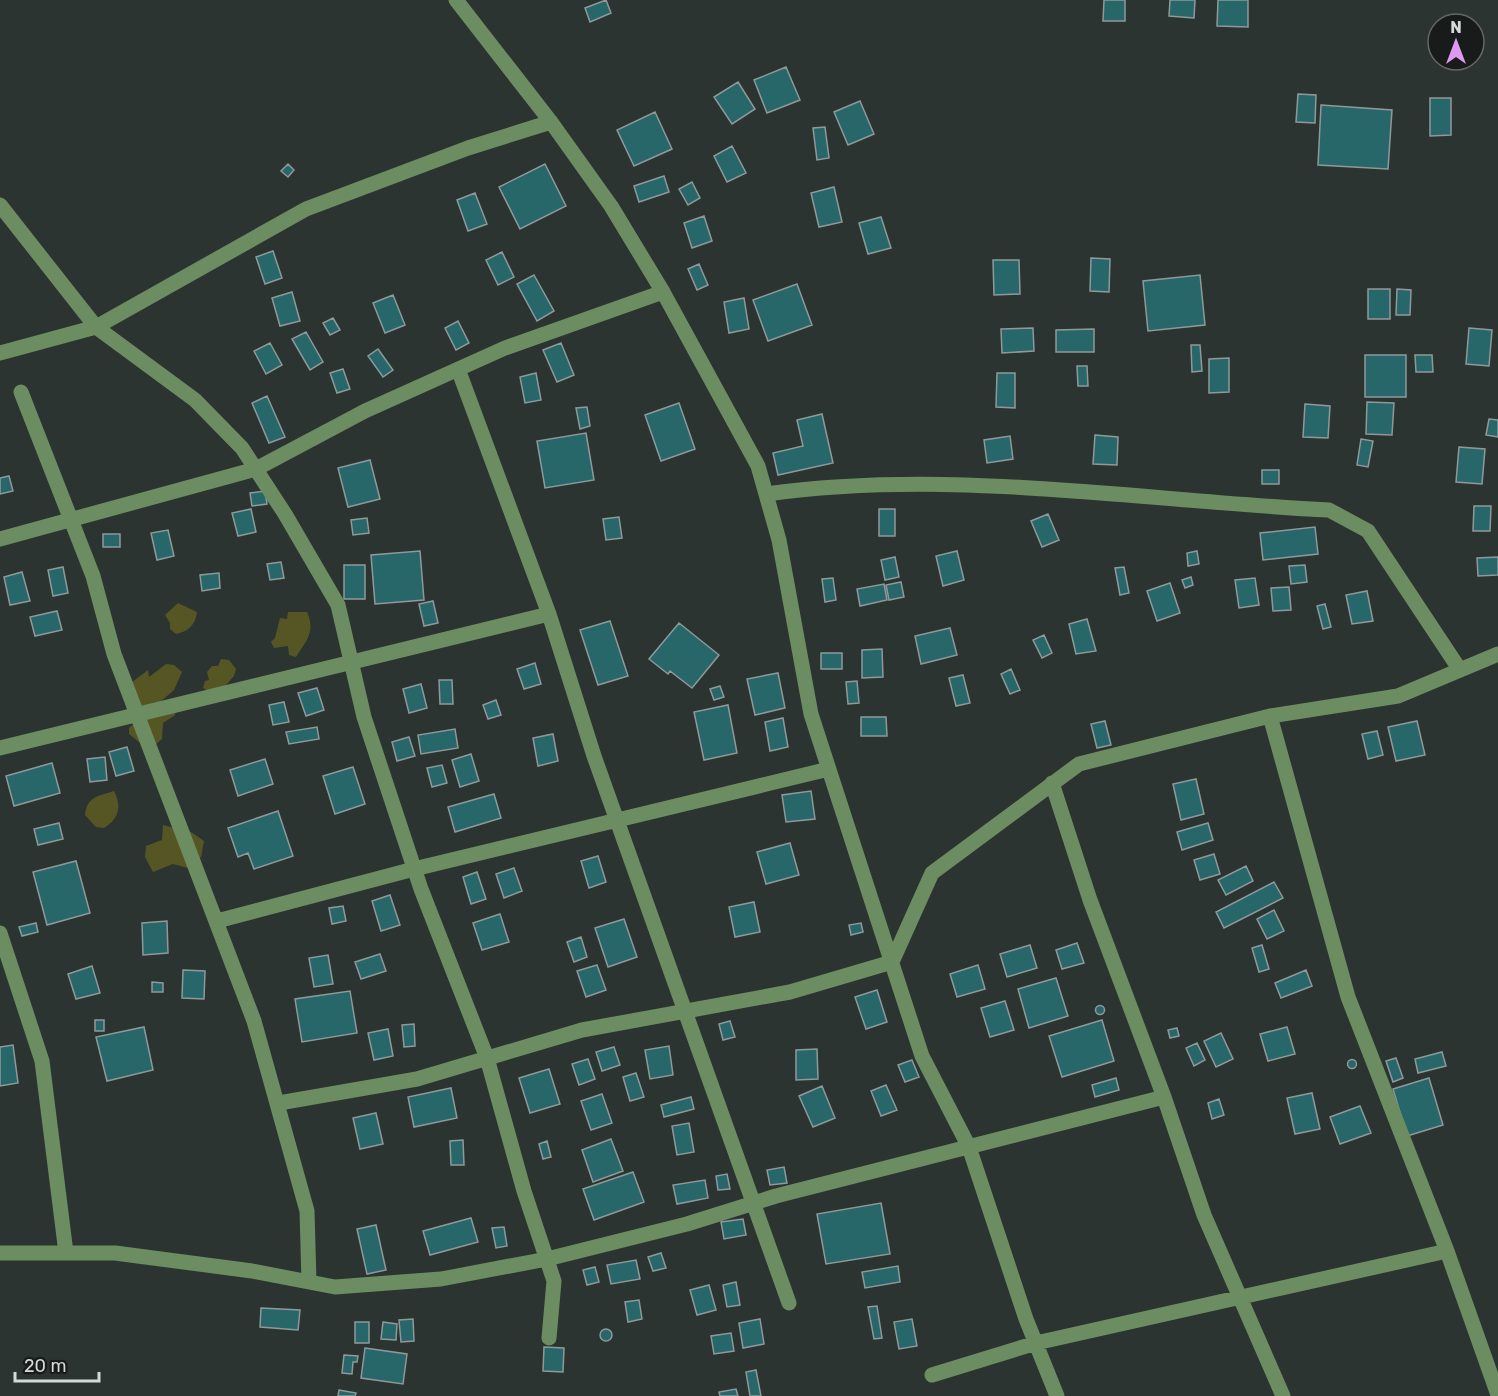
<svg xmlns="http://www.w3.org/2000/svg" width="1498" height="1396" viewBox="0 0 1498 1396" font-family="Rubik,sans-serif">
	<rect width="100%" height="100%" fill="#2c3431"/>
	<path fill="#565625" d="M178 603 197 612C195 625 189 631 176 634L170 629V623L165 615Z
		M288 612H307C316 632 306 641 296 657L289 655 288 646 274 648 271 642 275 638 280 618 287 619Z
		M221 659 229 660 236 669 234 676 217 695 203 688 205 681 209 680 207 672 212 666H218Z
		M166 664 174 665 182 672 174 690 160 702 176 705 175 715 163 723 162 739 149 750 129 734V728L136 722 140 701 130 695 127 686 148 670 149 677Z
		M114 791C122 806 119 819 104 828L96 827 85 815C87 796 99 796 114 791Z
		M163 825 191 832 204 841 201 857 188 868 173 864 153 872 145 857 146 846 162 840Z"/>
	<path fill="#276669" stroke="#8f999a" stroke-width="1.5" d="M606 0 611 13 590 22 585 8Z
		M1104 0H1125V21H1103Z
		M1170 0H1195L1194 18 1169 16Z
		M1218 0H1248V27L1217 26Z
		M786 67 800 100 767 113 754 80Z
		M738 82 755 109 732 124 714 97Z
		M1298 94 1316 95 1315 123 1296 122Z
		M1430 98H1451V135L1430 136Z
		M860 101 874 134 848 145 834 112Z
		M1321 105 1392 110 1388 169 1318 165Z
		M655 112 672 149 634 166 617 130Z
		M825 127 829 158 817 160 813 128Z
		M732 146 746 173 727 182 714 156Z
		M288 164 294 170 288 177 281 171Z
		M545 164 566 206 520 229 499 187Z
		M664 176 669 192 639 202 634 186Z
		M692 182 700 198 688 205 679 189Z
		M834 187 842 222 819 227 811 193Z
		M475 193 487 224 468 231 457 200Z
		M704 216 712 241 692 248 684 223Z
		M881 217 891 248 868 254 859 223Z
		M273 251 282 278 265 284 256 257Z
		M502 252 514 277 498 285 486 260Z
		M1091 258 1110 259 1109 292 1090 291Z
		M993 260H1019L1020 294 994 295Z
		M699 264 708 285 697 290 688 269Z
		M534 275 554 311 537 321 517 284Z
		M1200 275 1205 325 1148 331 1143 281Z
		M797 284 812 325 768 341 753 300Z
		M1368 289H1390V319H1368Z
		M1397 289 1411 290 1410 315H1396Z
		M292 292 300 321 280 326 272 298Z
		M393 295 405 325 385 333 373 303Z
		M744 298 749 329 729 333 724 302Z
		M333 318 340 330 330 335 323 323Z
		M458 321 469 343 456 350 445 328Z
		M1033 328 1034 351 1002 353 1001 329Z
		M1469 328 1492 330 1489 366 1466 364Z
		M1094 329V352H1056V330Z
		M306 332 323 362 310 370 292 339Z
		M270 343 282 365 266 374 254 351Z
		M561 343 574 375 557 382 543 350Z
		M1191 345H1200L1202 371 1192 372Z
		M378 349 393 370 383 377 368 356Z
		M1365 355H1406V397H1365Z
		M1415 355H1432L1433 372H1416Z
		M1229 358V392L1209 393V359Z
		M1077 366H1087L1088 386H1078Z
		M343 369 350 389 337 393 330 373Z
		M536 373 541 400 525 403 520 377Z
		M997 373H1015V408L996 407Z
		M267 396 285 437 269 443 252 403Z
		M1367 402 1394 403 1392 435 1366 434Z
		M679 403 695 449 661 461 645 415Z
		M1305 404 1330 406 1328 438 1303 437Z
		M587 407 590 426 580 429 576 408Z
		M822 414 833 463 778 475 773 453 803 446 797 420Z
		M1489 419 1498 420V437L1486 435Z
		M586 433 594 480 545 488 537 441Z
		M1095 435 1118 437 1117 465 1093 464Z
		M1010 436 1013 459 987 463 984 440Z
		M1361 439 1373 441 1368 467 1357 465Z
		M1459 447 1485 449 1482 484 1456 482Z
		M370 460 380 499 348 507 338 468Z
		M1262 470H1279V484H1262Z
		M9 476 13 491 0 494V478Z
		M265 491 267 504 252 506 250 493Z
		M1474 506H1491L1490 531H1473Z
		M251 509 256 532 238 536 232 513Z
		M879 509H895V536H879Z
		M1048 514 1059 540 1042 547 1031 521Z
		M619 517 622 538 606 540 603 519Z
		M367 518 369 533 353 535 351 520Z
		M1315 527 1318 554 1263 560 1260 533Z
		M168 530 174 556 157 560 151 533Z
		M103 534H120V547H103Z
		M420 551 424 600 375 604 371 555Z
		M957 551 964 580 943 586 936 556Z
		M1197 551 1199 564 1188 566 1187 553Z
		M895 557 899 577 885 580 881 560Z
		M1498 557V575L1478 576 1477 558Z
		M281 562 284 578 270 580 267 564Z
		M344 565H365V599H344Z
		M1305 565 1307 582 1291 584 1289 566Z
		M63 567 68 593 53 596 48 570Z
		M1124 567 1129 593 1120 595 1115 568Z
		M22 572 30 601 10 605 4 577Z
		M219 573 220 588 202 591 200 575Z
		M1191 577 1193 585 1185 588 1182 580Z
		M833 578 836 600 825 602 822 579Z
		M1255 578 1259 605 1239 608 1235 580Z
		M901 582 904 597 889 600 886 585Z
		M1170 583 1180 613 1157 621 1147 591Z
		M884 584 887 600 860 606 857 589Z
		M1289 587 1291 610 1273 611 1271 588Z
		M1367 591 1373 621 1352 624 1346 595Z
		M433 601 438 623 424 626 419 604Z
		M1325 604 1331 627 1323 629 1317 606Z
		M57 611 62 630 35 636 30 617Z
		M1087 619 1096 651 1076 654 1069 624Z
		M610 621 628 676 598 685 580 630Z
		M679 623 719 655 692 688 670 671 668 674 649 659Z
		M950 628 957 655 921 664 915 636Z
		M1044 635 1052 653 1042 658 1033 640Z
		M882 649 883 677 862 678V650Z
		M821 653H842V669H821Z
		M535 663 541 684 524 689 517 669Z
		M1011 669 1020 690 1010 694 1001 674Z
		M778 673 785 708 755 715 747 679Z
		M963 675 970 703 956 706 949 678Z
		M439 680H452L453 704H440Z
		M857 681 859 703 848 704 846 682Z
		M421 684 427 708 409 713 403 689Z
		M720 686 724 697 714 700 710 689Z
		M317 688 324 710 306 716 298 693Z
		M496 700 501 715 488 719 483 705Z
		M284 702 289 722 273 725 269 705Z
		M728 705 737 753 704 760 694 712Z
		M861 717H886L887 736H861Z
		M783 718 788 747 770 751 765 722Z
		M1105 721 1111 745 1097 748 1091 724Z
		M1417 721 1425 755 1396 761 1388 727Z
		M317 727 319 739 289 744 286 732Z
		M455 729 458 748 421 754 418 735Z
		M1377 731 1383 755 1368 759 1362 734Z
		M553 734 558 761 538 766 533 738Z
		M409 737 415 756 397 761 392 742Z
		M127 747 134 771 116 776 109 752Z
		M471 754 479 781 460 787 452 760Z
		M105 757 107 780 90 782 87 759Z
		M265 759 273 784 238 796 230 770Z
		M52 763 60 793 14 806 6 776Z
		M442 765 447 783 432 787 427 768Z
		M353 767 365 804 335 814 323 776Z
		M1196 779 1204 814 1181 820 1173 784Z
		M811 791 815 819 786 822 782 795Z
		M494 794 501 818 455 832 448 807Z
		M278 811 293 856 254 869 248 853 238 857 228 828Z
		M59 823 63 839 38 845 34 829Z
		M1208 823 1213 840 1182 850 1177 832Z
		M790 843 799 875 766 884 757 852Z
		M1214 854 1220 874 1200 880 1194 860Z
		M598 856 606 882 589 888 581 861Z
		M76 861 90 913 47 925 33 872Z
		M1246 866 1253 881 1226 895 1218 880Z
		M514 868 522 891 504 898 496 874Z
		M477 872 486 899 471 904 463 877Z
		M1274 882 1283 898 1224 928 1216 912Z
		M390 895 400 925 381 931 372 901Z
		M754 902 760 932 735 937 729 907Z
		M343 906 346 921 332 924 329 908Z
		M1274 910 1284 931 1267 939 1257 919Z
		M500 914 509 942 482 950 473 923Z
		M624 919 637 957 608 967 595 928Z
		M167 921 168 953 143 955 142 923Z
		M36 923 38 932 22 936 19 927Z
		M861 923 863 932 851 935 849 925Z
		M581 937 587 957 574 962 567 942Z
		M1077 943 1084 963 1062 969 1056 950Z
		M1030 945 1037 968 1007 977 1000 954Z
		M1262 945 1269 969 1259 972 1252 948Z
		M380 954 386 971 361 979 355 962Z
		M328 955 333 984 314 987 309 958Z
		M597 965 606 990 586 997 577 971Z
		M978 965 985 989 957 997 950 974Z
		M92 966 100 993 76 999 68 974Z
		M183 970 205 971 204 999 182 998Z
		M1306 970 1312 986 1281 998 1275 983Z
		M1056 978 1068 1016 1029 1028 1018 989Z
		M152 982 163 983V992H152Z
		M877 990 887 1022 866 1029 855 997Z
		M350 991 357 1033 302 1042 295 999Z
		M1005 1001 1014 1030 990 1037 981 1008Z
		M1095.5 1010a4.5 4.5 0 1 1 9 0a4.5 4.5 0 1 1-9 0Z
		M95 1020H104V1031H95Z
		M1102 1020 1114 1061 1062 1077 1049 1036Z
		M730 1021 735 1037 723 1040 719 1024Z
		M414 1024 415 1046 404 1047 402 1025Z
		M144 1027 153 1070 107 1081 96 1037Z
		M1287 1027 1295 1054 1268 1061 1260 1034Z
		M1177 1028 1179 1036 1170 1038 1168 1030Z
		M388 1029 393 1056 374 1060 368 1033Z
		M1221 1033 1233 1059 1216 1067 1204 1041Z
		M1197 1043 1205 1060 1194 1066 1186 1048Z
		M13 1045 18 1083 0 1086V1047Z
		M669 1046 673 1075 650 1079 645 1050Z
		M614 1047 620 1065 602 1071 596 1052Z
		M817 1049 818 1079 796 1080V1050Z
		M1442 1052 1446 1066 1418 1073 1415 1059Z
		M1396 1058 1403 1078 1393 1082 1386 1061Z
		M588 1059 595 1079 579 1085 572 1064Z
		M1347.5 1064a4.5 4.5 0 1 1 9 0a4.5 4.5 0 1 1-9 0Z
		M912 1060 919 1077 905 1082 898 1065Z
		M549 1069 560 1104 530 1113 519 1078Z
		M636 1073 644 1097 630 1101 623 1077Z
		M1116 1078 1119 1090 1095 1097 1092 1085Z
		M1429 1078 1443 1125 1407 1136 1393 1089Z
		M886 1085 897 1110 881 1116 871 1091Z
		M822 1086 835 1118 813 1127 799 1096Z
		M451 1088 457 1118 414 1127 408 1097Z
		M1312 1093 1320 1129 1295 1134 1287 1098Z
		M602 1094 612 1123 591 1130 581 1101Z
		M691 1097 694 1109 664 1117 661 1105Z
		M1219 1099 1224 1115 1212 1119 1208 1103Z
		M1360 1106 1371 1133 1340 1144 1330 1117Z
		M376 1113 383 1144 360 1149 353 1118Z
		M689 1123 694 1152 677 1155 672 1126Z
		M611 1139 623 1171 593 1182 582 1150Z
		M463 1140 464 1165H451L450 1141Z
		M547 1141 551 1157 543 1159 539 1144Z
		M784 1167 787 1183 770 1185 767 1170Z
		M633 1172 644 1202 594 1220 583 1189Z
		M727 1174 730 1189 718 1190 716 1176Z
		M705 1180 708 1198 677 1204 673 1185Z
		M881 1203 890 1254 826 1264 817 1214Z
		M471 1218 478 1242 430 1255 423 1231Z
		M743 1219 746 1235 724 1239 721 1222Z
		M376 1225 386 1270 367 1274 357 1229Z
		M504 1227 507 1246 496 1248 492 1228Z
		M661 1253 666 1268 653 1271 648 1257Z
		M636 1260 640 1279 611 1284 607 1265Z
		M898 1266 900 1282 865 1288 862 1272Z
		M595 1267 599 1282 587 1285 583 1270Z
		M736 1282 740 1305 727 1307 723 1285Z
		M709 1285 716 1310 697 1315 690 1290Z
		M639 1300 642 1319 628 1322 625 1302Z
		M877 1306 882 1338 874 1339 868 1307Z
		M261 1308 300 1310 298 1330 260 1327Z
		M413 1319 414 1341 401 1342 399 1320Z
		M760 1319 764 1344 743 1348 739 1323Z
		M912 1319 917 1346 899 1349 894 1322Z
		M355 1322H369V1343H355Z
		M383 1322 397 1324 396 1340 381 1339Z
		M600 1335a6 6 0 1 1 12 0a6 6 0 1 1-12 0Z
		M731 1333 734 1351 714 1354 711 1336Z
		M544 1347 564 1348 563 1372 543 1371Z
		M365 1348 407 1354 403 1384 361 1378Z
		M344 1355 358 1356 357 1362H353L352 1374 342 1373Z
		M756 1370 761 1396H750L746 1372Z
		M736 1389 738 1396H720L719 1392Z
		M339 1390 356 1393 355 1396H338Z"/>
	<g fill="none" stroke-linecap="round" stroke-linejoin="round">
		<path stroke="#6c8d61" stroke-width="15" d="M456 0 551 122 611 206 663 292 758 466 779 540 811 714 922 1056 969 1147 1026 1319 1057 1396
			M0 205 96 327 195 400 242 448 285 514 338 605 364 717 421 889 487 1058 524 1191 554 1281 549 1338
			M0 353 96 327 306 209 468 148 551 122
			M458 369 549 614 594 756 789 1303
			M21 392 93 576 114 654 254 1021 307 1211 309 1282
			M766 494C953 468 1142 501 1329 510L1368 531 1460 670
			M0 539 256 469 365 411 505 348 663 292
			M1270 716 1348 997 1447 1251 1498 1395
			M0 748 549 614
			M1052 783 1090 900 1164 1097 1204 1215 1283 1396
			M217 921 414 869 829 769
			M0 933 42 1061 66 1253
			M279 1103 417 1079 582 1030 790 992 892 962 932 873 1079 764 1270 716 1398 696 1498 654
			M0 1253H115L252 1271 335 1287 441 1279 547 1259 687 1224 776 1196 1164 1097
			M932 1375 1036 1343 1447 1251"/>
	</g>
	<g transform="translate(1456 42)"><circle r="28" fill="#171b19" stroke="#636765" stroke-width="1.5"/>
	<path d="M0-4.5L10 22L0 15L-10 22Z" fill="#de98f2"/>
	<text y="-9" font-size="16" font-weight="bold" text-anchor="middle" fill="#d5dad7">N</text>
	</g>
	<path d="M15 1372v9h84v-9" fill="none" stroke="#d5dad7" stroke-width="3"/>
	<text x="24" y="1372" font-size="18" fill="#d5dad7" stroke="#171b19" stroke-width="4.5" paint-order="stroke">20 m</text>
</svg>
